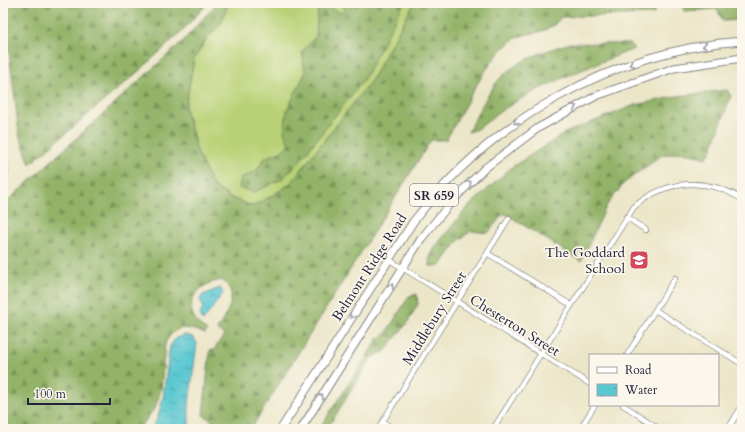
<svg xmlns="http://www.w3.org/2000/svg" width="745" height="432" viewBox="0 0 745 432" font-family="Cardo,serif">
	<defs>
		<pattern id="forest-firs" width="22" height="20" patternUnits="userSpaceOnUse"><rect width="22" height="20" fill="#92b367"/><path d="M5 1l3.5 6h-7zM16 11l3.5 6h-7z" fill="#779156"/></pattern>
		<pattern id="water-ripples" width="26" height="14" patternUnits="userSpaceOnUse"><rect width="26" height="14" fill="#5bc8d1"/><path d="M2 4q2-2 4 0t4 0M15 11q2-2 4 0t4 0" fill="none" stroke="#4ba2ab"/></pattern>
	</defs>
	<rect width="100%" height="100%" fill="#fbf7ec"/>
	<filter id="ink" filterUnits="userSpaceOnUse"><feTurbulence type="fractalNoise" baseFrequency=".025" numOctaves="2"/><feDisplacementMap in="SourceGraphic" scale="8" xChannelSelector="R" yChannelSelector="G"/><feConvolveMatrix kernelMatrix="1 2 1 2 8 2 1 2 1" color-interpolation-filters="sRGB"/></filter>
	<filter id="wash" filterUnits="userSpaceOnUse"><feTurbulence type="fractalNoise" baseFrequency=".012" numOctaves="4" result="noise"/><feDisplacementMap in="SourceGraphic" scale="16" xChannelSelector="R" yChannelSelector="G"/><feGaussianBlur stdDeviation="0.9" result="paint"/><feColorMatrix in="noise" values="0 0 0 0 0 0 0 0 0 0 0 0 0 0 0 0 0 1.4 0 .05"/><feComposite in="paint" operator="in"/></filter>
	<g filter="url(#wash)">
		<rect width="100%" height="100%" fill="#ebe6c8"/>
		<path fill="#b9d176" stroke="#6e7a58" d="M229 3H414L371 81 290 184 272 196 253 206 231 198 213 186 198 154 185 108 194 59 207 38 220 24Z"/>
		<path fill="url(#forest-firs)" stroke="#5a6a51" d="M3 3H208L179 34 140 70 30 164 19 134 9 50 3 42Z
			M217 3H229L220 25 207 38 194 59 185 108 198 154 213 186 231 198 252 206 272 196 290 184 371 81 414 3H659V6L653 14 561 17C547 38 526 29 510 42 484 64 463 111 446 140H431L251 429H211L214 422 203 415 210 350 213 351 224 335 217 330C226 313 241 295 222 280 191 285 179 311 207 331L205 334C187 326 174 324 165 344L161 390 155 408 139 429H11L3 420V205L183 41Z
			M318 3H332L333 9 342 13 346 3H404L364 79 299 162 282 179 255 192 239 188 241 178 256 171 265 158 282 151 289 144 284 133 287 110 305 73 302 52 316 36Z
			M681 3H742V20L723 21 717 9 684 11Z
			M570 43 631 44 634 49C587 68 547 82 504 109 492 116 481 130 468 132 476 117 484 100 494 86 511 61 543 52 570 43Z
			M727 90 731 96 711 151 706 158 682 152 662 155 624 183 607 205 581 261 506 214 502 215 488 233 471 231 459 240 440 266H430L429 259 435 247 448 231 467 208 491 186 512 167 565 133 635 105 678 96Z
			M3 119 9 170 8 178 3 187Z
			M417 294 418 304 408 322 384 352 371 358 327 429H319L378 339 385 335 409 296Z"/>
		<path fill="url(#water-ripples)" stroke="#3e7586" d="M220 288 223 293 203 321 201 320 200 315 203 306 200 299 203 295Z
			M185 335 193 337 197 343 189 403V429H151L157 420 163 398 170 346 176 338Z"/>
	</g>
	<g filter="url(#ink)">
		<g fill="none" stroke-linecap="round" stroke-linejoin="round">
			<g stroke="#868482" stroke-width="6">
				<path id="street" d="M626 217 646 230
					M487 253 571 305
					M388 259 590 384
					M655 310 742 364
					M627 355 675 278
					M623 405 660 429
					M383 422 394 429
					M3 425 7 429
					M378 429 509 218
					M493 429 634 207C666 179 706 177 742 199
					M580 429 595 405
					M728 429 742 406"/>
			</g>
			<g stroke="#868482" stroke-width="9">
				<path id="primary" d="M281 429 413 222C491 120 613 50 742 41
					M301 429 421 239 453 200 485 168 538 128 596 96 674 68 742 58"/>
			</g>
			<use href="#street" stroke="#fff" stroke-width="4.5"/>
			<use href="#primary" stroke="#fff" stroke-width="7"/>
		</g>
		<defs><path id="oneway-chevron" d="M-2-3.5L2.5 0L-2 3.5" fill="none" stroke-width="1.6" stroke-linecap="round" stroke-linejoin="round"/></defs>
		<g stroke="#9c9ca7">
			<use href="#oneway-chevron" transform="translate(705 46) rotate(170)"/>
			<use href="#oneway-chevron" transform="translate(632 64) rotate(160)"/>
			<use href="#oneway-chevron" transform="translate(574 107) rotate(-27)"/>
			<use href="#oneway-chevron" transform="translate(516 122) rotate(146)"/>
			<use href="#oneway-chevron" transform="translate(469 183) rotate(-44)"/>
			<use href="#oneway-chevron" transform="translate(391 286) rotate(-58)"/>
			<use href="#oneway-chevron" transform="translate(352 316) rotate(122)"/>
			<use href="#oneway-chevron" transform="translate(321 396) rotate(-58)"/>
		</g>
	</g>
	<defs>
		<g id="school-square" transform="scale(1)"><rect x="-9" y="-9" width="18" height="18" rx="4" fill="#d1495b" stroke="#fbf7ec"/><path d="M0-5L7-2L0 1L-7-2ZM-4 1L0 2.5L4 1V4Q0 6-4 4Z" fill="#fff"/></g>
	</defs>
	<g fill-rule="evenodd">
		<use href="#school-square" x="639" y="260"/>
	</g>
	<g text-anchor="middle" stroke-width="3.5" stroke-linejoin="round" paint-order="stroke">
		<rect fill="#fbf7ec" stroke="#636270" stroke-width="1" x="410" y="184" width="48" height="22" rx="3"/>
		<g font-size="13" font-weight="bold" fill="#22223b">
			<text x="434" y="200">SR 659</text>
		</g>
		<g font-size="14" fill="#22223b" stroke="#fbf7ec" text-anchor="end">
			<text x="625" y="257">The Goddard<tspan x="625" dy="16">School</tspan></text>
		</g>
		<g font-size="14" fill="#22223b" stroke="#fbf7ec">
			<text transform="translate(369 267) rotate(-57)" y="5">Belmont Ridge Road</text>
			<text transform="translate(434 318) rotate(-58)" y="5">Middlebury Street</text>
			<text transform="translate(515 325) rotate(32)" y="5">Chesterton Street</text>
		</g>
	</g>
	<rect width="745" height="432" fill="none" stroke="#fbf7ec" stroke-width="16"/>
	<rect x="589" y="354" width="130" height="52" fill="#fbf7ec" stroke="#a4a2a5"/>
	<rect x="597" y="367" width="20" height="6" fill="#ffffff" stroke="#a4a2a5"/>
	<text x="625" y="374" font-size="12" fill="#22223b">Road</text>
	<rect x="597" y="384" width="20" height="12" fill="url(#water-ripples)" stroke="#a4a2a5"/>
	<text x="625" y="394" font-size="12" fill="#22223b">Water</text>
	<path d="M28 398v6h82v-6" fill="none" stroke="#22223b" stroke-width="2"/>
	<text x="34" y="398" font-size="12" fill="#22223b" stroke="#fbf7ec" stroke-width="3" paint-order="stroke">100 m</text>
</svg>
